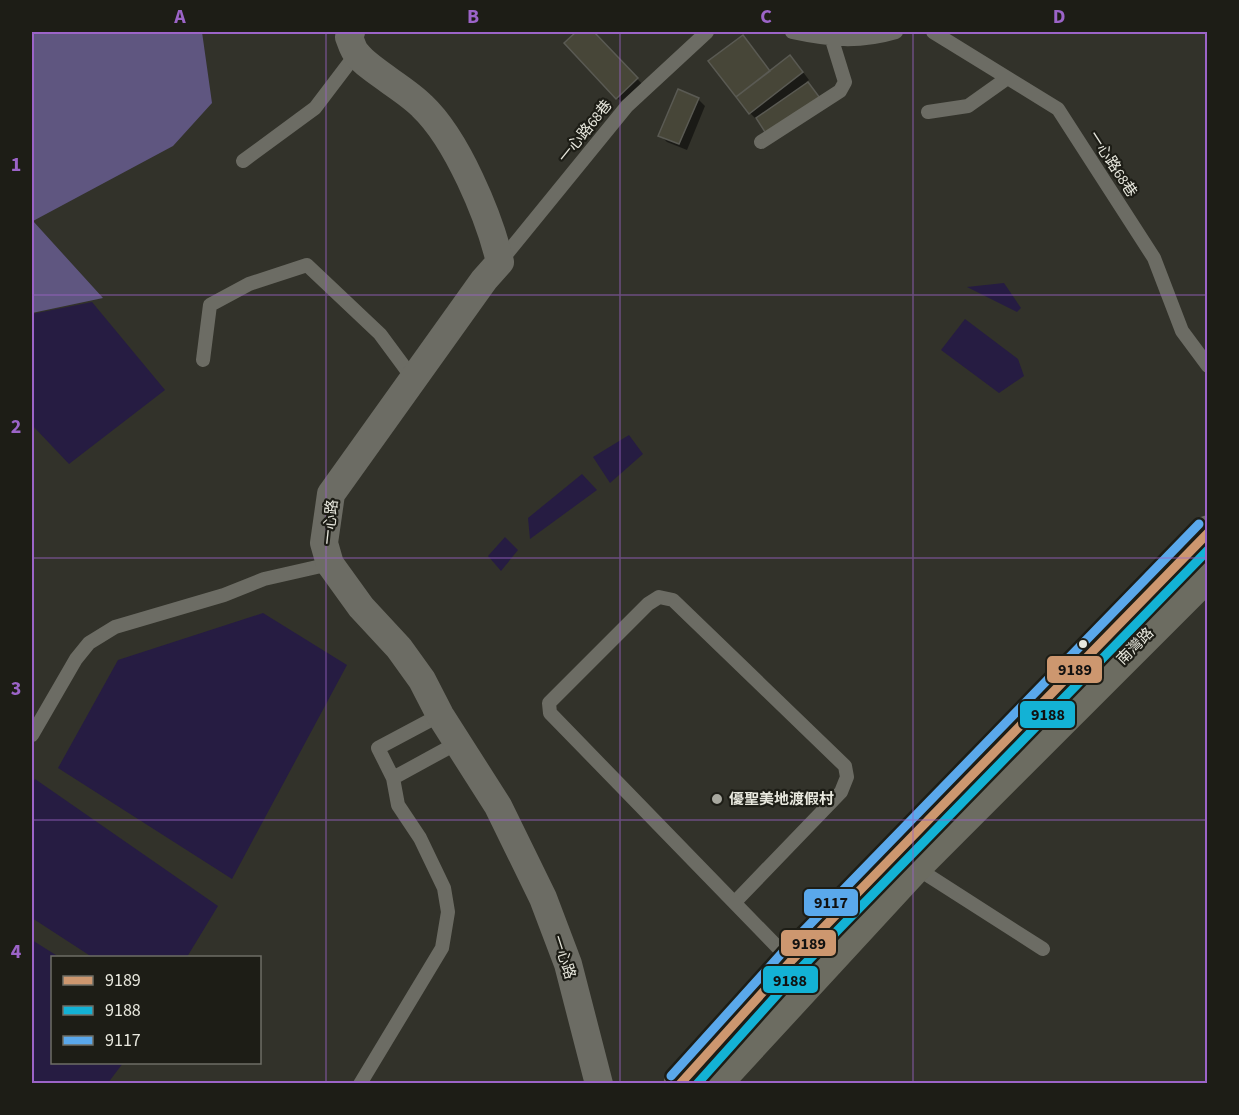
<svg xmlns="http://www.w3.org/2000/svg" width="1239" height="1115" viewBox="0 0 1239 1115" font-family="'Source Sans 3','Noto Sans TC',sans-serif">
	<rect width="100%" height="100%" fill="#32322a"/>
	<path fill="#5f5680" d="M32 32H202L212 103 173 146 33 221 103 298 32 313Z"/>
	<path fill="#261c42" d="M1004 283 1021 308 1017 312 967 287Z
		M92 302 165 390 69 464 32 425V314Z
		M965 319 1018 359 1024 376 999 393 941 350Z
		M629 435 643 454 610 483 593 457Z
		M582 474 597 490 530 539 528 518Z
		M505 537 518 550 501 571 488 556Z
		M263 613 347 665 232 879 58 768 118 660Z
		M35 779 218 906 187 957H92L32 918V785Z
		M32 940 59 957 52 958V1062L123 1063 108 1083H32Z"/>
	<path fill="#0007" d="M578 32H593L644 86 624 105 566 43Z
		M749 44 771 72 797 64 809 80 806 82 826 106 757 120 750 113Z
		M698 99 705 106 687 150 667 142 660 135Z"/>
	<path fill="#474638" stroke="#5a5a53" stroke-width="1.5" d="M576 32H594L638 78 616 99 564 43Z
		M743 35 770 71 736 97 708 61Z
		M790 55 803 72 749 114 736 97Z
		M808 82 820 98 767 135 756 118Z
		M678 89 699 98 679 144 658 136Z"/>
	<g fill="none" stroke-linecap="round" stroke-linejoin="round">
		<path stroke="#6c6c64" stroke-width="14" d="M792 32C829 40 859 43 896 32
			M933 32 1058 109 1154 258 1182 331 1208 366
			M928 112 968 106 1006 79
			M761 142 840 91 845 82 832 40
			M243 161 315 108 356 54
			M500 262 627 106 707 32
			M203 360 210 305 249 284 307 265 380 334 414 380
			M32 735 76 659 89 643 115 627 224 595 264 579 330 564
			M393 778 378 748 440 715
			M915 867 1043 949
			M735 902 841 792 847 777 845 766 673 600 659 597 648 604 549 703 550 713 791 961
			M360 1084 442 948 448 912 444 888 420 838 398 805 393 778 459 742"/>
		<path stroke="#6c6c64" stroke-width="28" d="M351 32 349 37C351 42 353 50 357 54 369 70 406 89 422 106 457 139 489 216 500 262L484 280 331 494 324 543 330 564 361 607 399 648 422 680 440 715 498 806 543 898 568 964 599 1084"/>
		<path stroke="#6c6c61" stroke-width="33" d="M680 1084 791 961 1208 532
			M715 1084 915 867 1208 574"/>
		<g stroke="#1d1d16" stroke-width="14">
			<path id="bus-1" d="M680 1084 791 961 1208 533"/>
		</g>
		<g stroke="#1d1d16" stroke-width="14">
			<path id="bus-2" d="M697 1084 800 969 1208 550"/>
		</g>
		<g stroke="#1d1d16" stroke-width="14">
			<path id="bus-3" d="M671 1076 782 953 1199 524"/>
		</g>
		<use href="#bus-1" stroke="#cd976f" stroke-width="9"/>
		<use href="#bus-2" stroke="#13b2d5" stroke-width="9"/>
		<use href="#bus-3" stroke="#5aa8eb" stroke-width="9"/>
	</g>
	<path fill="none" stroke="#9c64c8" stroke-width="1.5" stroke-opacity="0.55" d="M326 32V1084M620 32V1084M913 32V1084M32 295H1208M32 558H1208M32 820H1208"/>
	<circle fill="#e8e8de" stroke="#1d1d16" stroke-width="2" cx="1083" cy="644" r="5"/>
	<circle fill="#a8a89f" stroke="#1d1d16" stroke-width="2" cx="717" cy="799" r="6"/>
	<g text-anchor="middle" stroke-width="4.5" stroke-linejoin="round" paint-order="stroke">
		<g font-size="15" fill="#e8e8de" stroke="#1d1d16">
			<text transform="translate(585 131) rotate(-51)" y="5">一心路68巷</text>
			<text transform="translate(1113 164) rotate(57)" y="5">一心路68巷</text>
			<text transform="translate(330 522) rotate(-84)" y="5">一心路</text>
			<text transform="translate(1135 646) rotate(-45)" y="5">南灣路</text>
			<text transform="translate(564 957) rotate(72)" y="5">一心路</text>
		</g>
		<g font-size="15" font-weight="bold" fill="#e8e8de" stroke="#1d1d16" text-anchor="start">
			<text x="729" y="804">優聖美地渡假村</text>
		</g>
	</g>
	<g stroke="#1d1d16" stroke-width="2">
		<rect x="1046" y="655" width="57" height="29" rx="6" fill="#cd976f"/>
		<rect x="1019" y="700" width="57" height="29" rx="6" fill="#13b2d5"/>
		<rect x="803" y="888" width="56" height="29" rx="6" fill="#5aa8eb"/>
		<rect x="780" y="929" width="57" height="28" rx="6" fill="#cd976f"/>
		<rect x="762" y="965" width="57" height="29" rx="6" fill="#13b2d5"/>
	</g>
	<g font-size="16" text-anchor="middle" font-weight="bold" fill="#111">
		<text x="1075" y="675">9189</text>
		<text x="1048" y="720">9188</text>
		<text x="831" y="908">9117</text>
		<text x="809" y="949">9189</text>
		<text x="790" y="986">9188</text>
	</g>
	<rect width="1239" height="1115" fill="none" stroke="#1d1d16" stroke-width="66"/>
	<rect x="51" y="956" width="210" height="108" fill="#1d1d16" stroke="#6e6e66" stroke-width="1.5"/>
	<rect x="63" y="976" width="30" height="9" fill="#cd976f" stroke="#6e6e66" stroke-width="1.5"/>
	<text x="105" y="986" font-size="18" fill="#e8e8de">9189</text>
	<rect x="63" y="1006" width="30" height="9" fill="#13b2d5" stroke="#6e6e66" stroke-width="1.5"/>
	<text x="105" y="1016" font-size="18" fill="#e8e8de">9188</text>
	<rect x="63" y="1036" width="30" height="9" fill="#5aa8eb" stroke="#6e6e66" stroke-width="1.5"/>
	<text x="105" y="1046" font-size="18" fill="#e8e8de">9117</text>
	<rect x="33" y="33" width="1173" height="1049" fill="none" stroke="#9c64c8" stroke-width="2"/>
	<g font-size="20" text-anchor="middle" font-weight="bold" fill="#9c64c8">
		<text x="180" y="23">A</text>
		<text x="473" y="23">B</text>
		<text x="766" y="23">C</text>
		<text x="1059" y="23">D</text>
		<text x="16" y="171">1</text>
		<text x="16" y="433">2</text>
		<text x="16" y="695">3</text>
		<text x="16" y="958">4</text>
	</g>
</svg>
